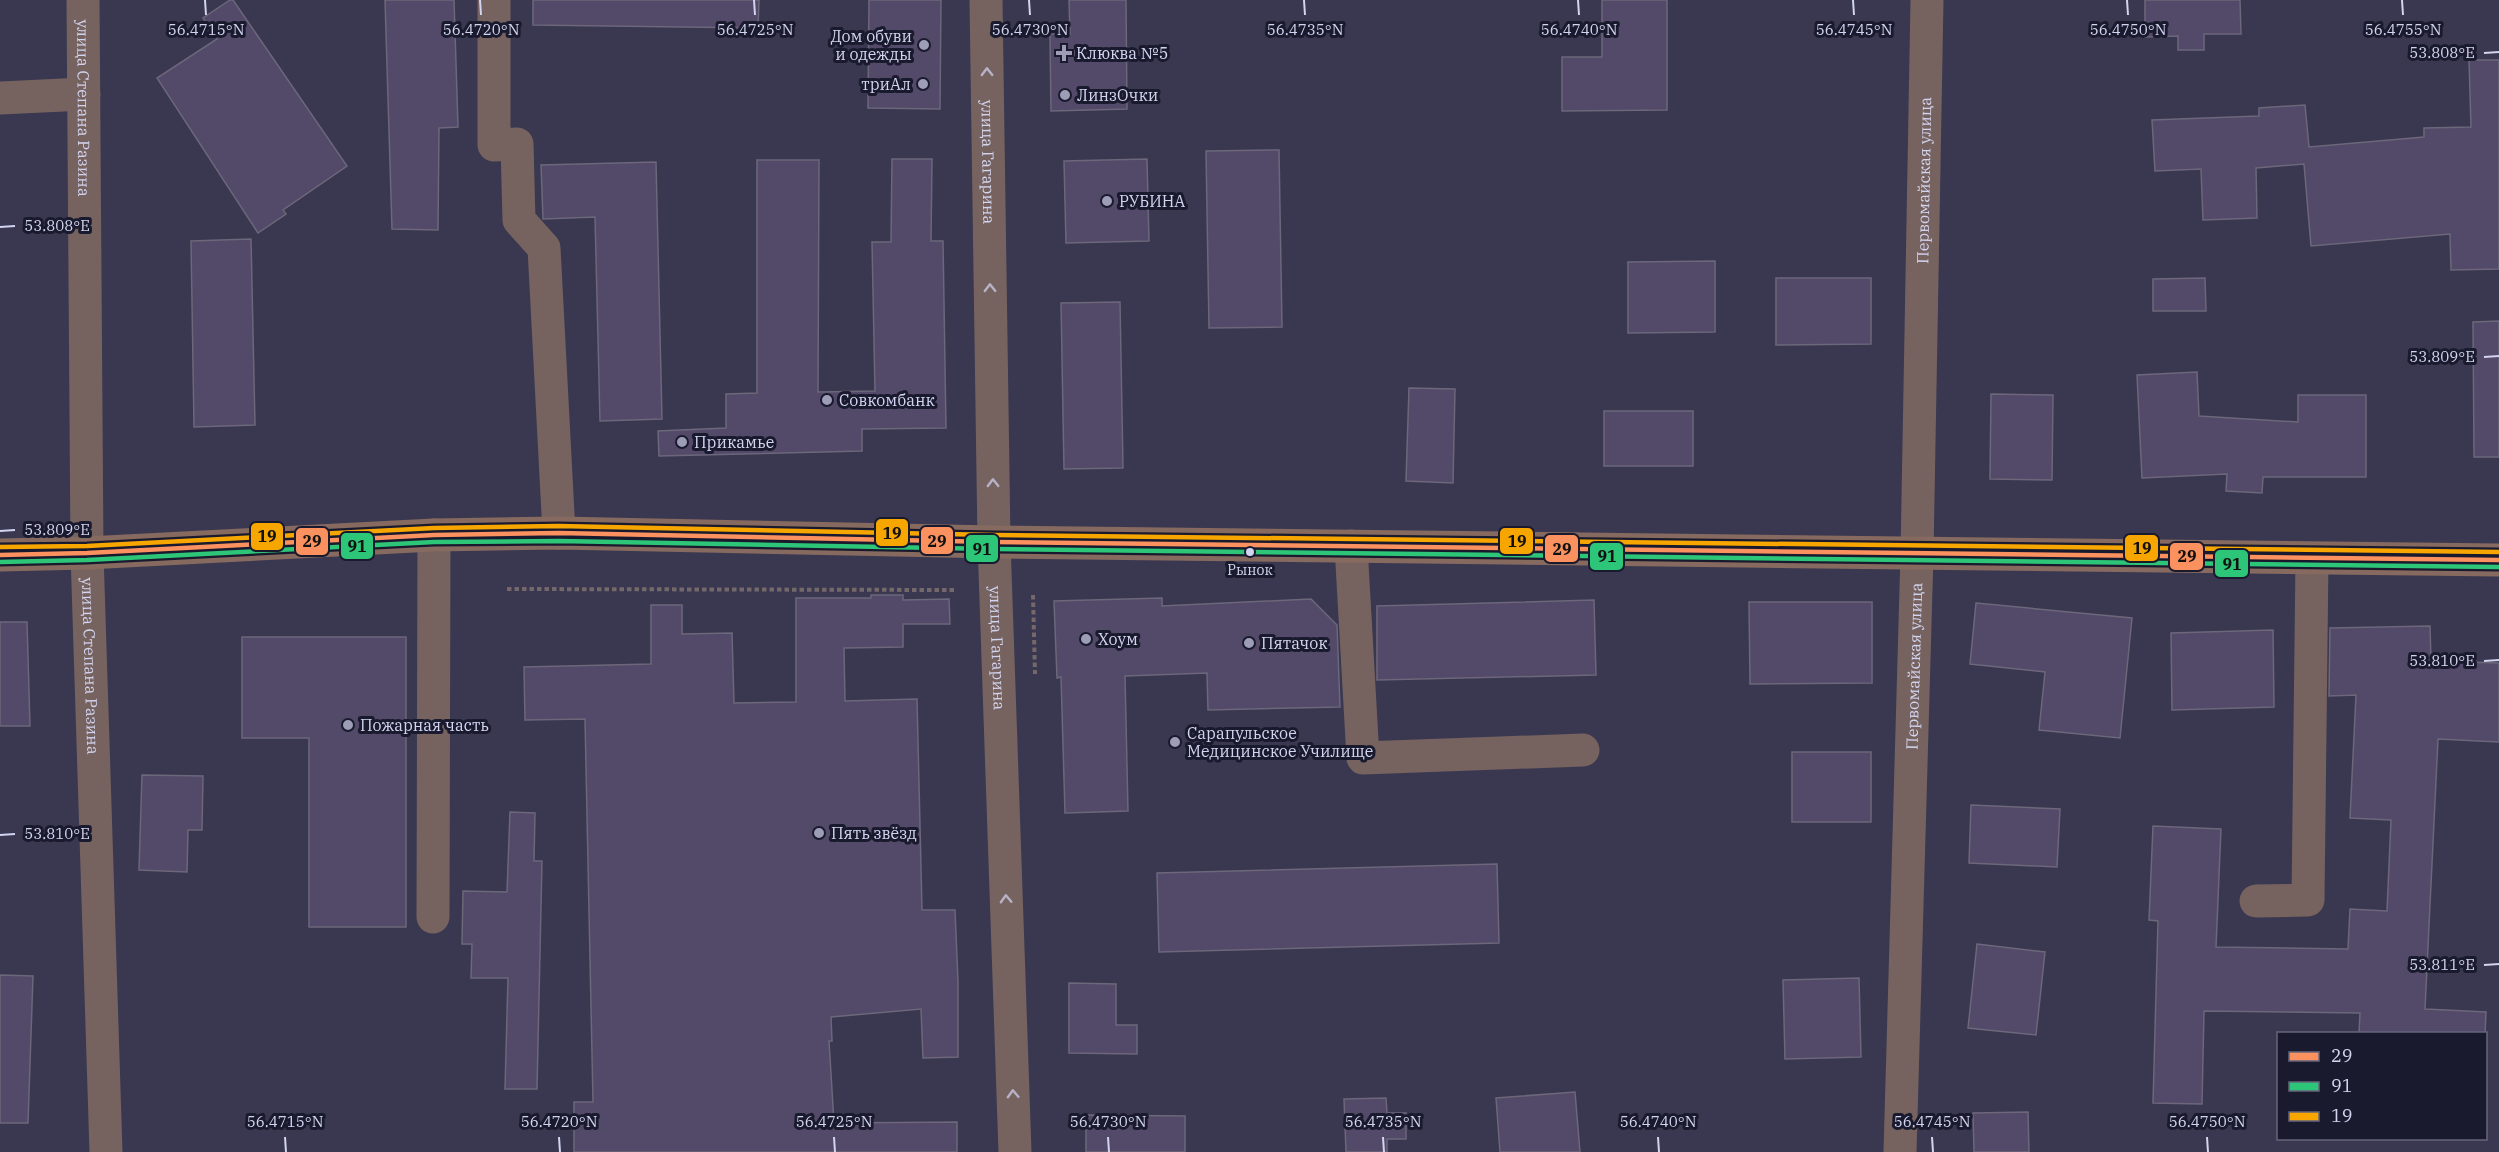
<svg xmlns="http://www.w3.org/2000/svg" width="2499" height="1152" viewBox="0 0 2499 1152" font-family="'IBM Plex Serif',serif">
	<rect width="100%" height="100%" fill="#393850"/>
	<path fill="#534968" stroke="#6c677b" stroke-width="1.5" d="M230 0H233L347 166 283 210 286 214 258 233 157 78 217 39 203 18Z
		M385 0H454L458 127 439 128 438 230 392 229Z
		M533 0H759L758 28 533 25Z
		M869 0H941L940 109 868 108Z
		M1069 0H1126L1127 109 1051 111 1050 34H1070Z
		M1602 0H1667V110L1562 111V57H1602Z
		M2145 0H2240L2241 34H2204V50H2178V36L2145 37Z
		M2469 60H2499V269L2451 270 2450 234 2311 246 2304 164 2256 168 2257 218 2203 220 2201 169 2155 171 2152 120 2259 116V108L2305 105 2309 147 2424 137V128L2471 127Z
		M1279 150 1282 327 1209 328 1206 151Z
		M892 159H932L931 241H943L946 428 862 429V451L659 456 658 431 726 428V394L757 393V160H819L818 392 875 391 872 242H891Z
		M1147 159 1149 241 1066 243 1064 161Z
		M656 162 662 419 600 421 595 217 543 219 541 165Z
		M251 239 255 425 194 427 191 241Z
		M1715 261V332L1628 333V262Z
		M1776 278H1871V344L1776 345Z
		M2205 278 2206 311H2153V279Z
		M1120 302 1123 468 1064 469 1061 303Z
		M2499 321V457H2474L2473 322Z
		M2197 372 2199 416 2298 422V395H2366V477H2263L2262 493 2226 491 2227 474 2142 478 2137 375Z
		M1409 388 1455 389 1453 483 1406 481Z
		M1991 394 2053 395 2052 480 1990 479Z
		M1604 411H1693V466H1604Z
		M871 595H903V600L949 599 950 624H903V647L844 648 845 701 917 699 922 910H955L958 982V1057L923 1058 921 1009 831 1017 832 1041H829L834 1123 957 1122V1152H574V1102H593L585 719 525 720 524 667 651 664V605H682V634L732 633 734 703 796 702V598H871Z
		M1162 598V606L1311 599 1337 625 1340 707 1208 710 1207 673 1125 676 1128 811 1065 813 1061 677 1057 678 1054 601Z
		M1594 600 1596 675 1377 680V606Z
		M1749 602H1872V683L1750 684Z
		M1976 603 2132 618 2120 738 2039 730 2045 672 1970 664Z
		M0 622H27L30 726H0Z
		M2430 626 2431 661 2499 663V742L2438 739 2425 1009 2486 1012 2485 1034H2359L2360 1013 2204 1011 2202 1104 2153 1103 2158 921 2149 920 2153 826 2221 829 2216 947 2348 949 2350 909 2387 911 2391 820 2350 818 2356 695 2329 696 2330 628Z
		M2273 630 2274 707 2172 710 2171 633Z
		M242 637H406V927H309V738H242Z
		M1792 752H1871V822H1792Z
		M142 775 203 776 202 830H188L187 872 139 870Z
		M1971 805 2060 809 2057 867 1969 863Z
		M510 812 535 813 534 861H542L537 1089H505L508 978H471L472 944H462L463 891 507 892Z
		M1497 864 1499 943 1159 952 1157 873Z
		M1977 944 2045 952 2036 1035 1968 1028Z
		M0 975 33 976 28 1123H0Z
		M1859 978 1861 1057 1785 1059 1783 980Z
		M1069 983 1116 984V1025H1137V1054L1069 1053Z
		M1575 1092 1580 1152H1500L1496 1098Z
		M1386 1098 1387 1113H1406V1139H1387V1152H1346L1344 1099Z
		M2028 1112 2029 1152H1974L1973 1113Z
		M1086 1115 1185 1116V1152H1086Z"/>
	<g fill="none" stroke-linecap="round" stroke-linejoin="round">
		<path stroke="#74686a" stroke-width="4" stroke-dasharray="4.5 3" stroke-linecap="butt" d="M507 589 957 590
			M1033 595 1035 674"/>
		<g stroke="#766360" stroke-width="33">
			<path id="s1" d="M83 0 87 553 106 1152"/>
			<path d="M494 0V145L517 144 519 220 544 248 559 533"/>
			<path id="s2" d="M986 0 994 542 1015 1152"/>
			<path d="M0 98 84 94"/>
			<path d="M1351 546 1363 758 1583 750"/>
			<path d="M2256 901 2308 900 2312 559"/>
			<path d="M433 917 434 535"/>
			<path id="s3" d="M1900 1152 1917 554 1927 0"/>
		</g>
		<path stroke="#86695f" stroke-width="33" d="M0 555 87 553 434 535 559 533 994 542 2499 560"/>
		<g stroke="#1a1a2e" stroke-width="9">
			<path id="bus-1" d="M0 555 87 553 434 535 559 533 994 542 2499 560"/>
		</g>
		<g stroke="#1a1a2e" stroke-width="9">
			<path id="bus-2" d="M0 562 87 560 434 542 559 541 994 549 2499 567"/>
		</g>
		<g stroke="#1a1a2e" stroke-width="9">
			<path id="bus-3" d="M0 547 87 546 434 528 559 526 994 535 2499 552"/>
		</g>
		<use href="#bus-1" stroke="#fa915f" stroke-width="4.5"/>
		<use href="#bus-2" stroke="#2dc577" stroke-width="4.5"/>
		<use href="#bus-3" stroke="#f7a600" stroke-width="4.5"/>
	</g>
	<defs><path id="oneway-chevron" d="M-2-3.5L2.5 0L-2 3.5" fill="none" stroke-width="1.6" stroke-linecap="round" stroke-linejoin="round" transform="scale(1.5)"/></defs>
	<g stroke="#b7b2c5">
		<use href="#oneway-chevron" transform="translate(987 72) rotate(-91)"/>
		<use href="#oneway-chevron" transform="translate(990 288) rotate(-91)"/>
		<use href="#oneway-chevron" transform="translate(993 483) rotate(-91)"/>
		<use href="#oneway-chevron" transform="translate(1006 899) rotate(-92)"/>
		<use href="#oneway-chevron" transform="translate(1013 1094) rotate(-92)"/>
	</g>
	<path fill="none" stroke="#d3d4f0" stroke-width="2" d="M205 0 206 15M480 0 481 15M754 0 755 15M1029 0 1030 15M1304 0 1305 15M1578 0 1579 15M1853 0 1854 15M2127 0 2128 15M2402 0 2403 15M2484 53 2499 52M0 227 15 226M2484 357 2499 356M0 531 15 530M2484 661 2499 660M0 835 15 834M2484 965 2499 964M285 1137 286 1152M559 1137 560 1152M834 1137 835 1152M1108 1137 1109 1152M1383 1137 1384 1152M1658 1137 1659 1152M1932 1137 1933 1152M2207 1137 2208 1152"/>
	<g fill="#9d9db8" stroke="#1a1a2e" stroke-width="2">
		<circle cx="924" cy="45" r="6"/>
		<path d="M1061 44h6v6h6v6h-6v6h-6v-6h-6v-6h6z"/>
		<circle cx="923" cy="84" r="6"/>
		<circle cx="1065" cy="95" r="6"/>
		<circle cx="1107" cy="201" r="6"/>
		<circle cx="827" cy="400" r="6"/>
		<circle cx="682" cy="442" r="6"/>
		<circle cx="1086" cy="639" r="6"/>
		<circle cx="1249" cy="643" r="6"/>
		<circle cx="348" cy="725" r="6"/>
		<circle cx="1175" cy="742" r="6"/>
		<circle cx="819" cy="833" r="6"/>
	</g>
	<circle fill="#d3d4f0" stroke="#1a1a2e" stroke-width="2" cx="1250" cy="552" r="5"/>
	<g text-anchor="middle" stroke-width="6" stroke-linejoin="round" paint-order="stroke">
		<g font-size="14" fill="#d3d4f0" stroke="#1a1a2e">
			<text x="1250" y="575">Рынок</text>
		</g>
		<g font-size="16" fill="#d3d4f0" stroke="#1a1a2e" text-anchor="start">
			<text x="912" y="42" text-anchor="end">Дом обуви<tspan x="912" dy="18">и одежды</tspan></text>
			<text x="1076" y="59">Клюква №5</text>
			<text x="911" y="90" text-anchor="end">триАл</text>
			<text x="1077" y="101">ЛинзОчки</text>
			<text x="1119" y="207">РУБИНА</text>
			<text x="839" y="406">Совкомбанк</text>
			<text x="694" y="448">Прикамье</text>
			<text x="1098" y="645">Хоум</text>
			<text x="1261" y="649">Пятачок</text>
			<text x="360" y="731">Пожарная часть</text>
			<text x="1187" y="739">Сарапульское<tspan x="1187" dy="18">Медицинское Училище</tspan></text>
			<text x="831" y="839">Пять звёзд</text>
		</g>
		<g font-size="16" fill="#d3d4f0" stroke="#1a1a2e">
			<text dy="6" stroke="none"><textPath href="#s1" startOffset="108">улица Степана Разина</textPath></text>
			<text dy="6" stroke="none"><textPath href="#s2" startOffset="162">улица Гагарина</textPath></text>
			<text dy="6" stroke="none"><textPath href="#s3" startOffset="972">Первомайская улица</textPath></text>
			<text dy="6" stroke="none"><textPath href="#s2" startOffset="648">улица Гагарина</textPath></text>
			<text dy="6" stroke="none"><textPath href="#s1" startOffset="666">улица Степана Разина</textPath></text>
			<text dy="6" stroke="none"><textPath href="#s3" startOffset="486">Первомайская улица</textPath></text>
		</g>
	</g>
	<g font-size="15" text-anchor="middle" fill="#d3d4f0" stroke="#1a1a2e" stroke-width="6" stroke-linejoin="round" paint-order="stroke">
		<text x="755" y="35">56.4725°N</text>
		<text x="206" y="35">56.4715°N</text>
		<text x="481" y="35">56.4720°N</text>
		<text x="1030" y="35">56.4730°N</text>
		<text x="1305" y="35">56.4735°N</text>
		<text x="1579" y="35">56.4740°N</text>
		<text x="1854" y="35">56.4745°N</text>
		<text x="2128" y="35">56.4750°N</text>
		<text x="2403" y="35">56.4755°N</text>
		<text x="2442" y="58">53.808°E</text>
		<text x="57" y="231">53.808°E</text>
		<text x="2442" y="362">53.809°E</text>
		<text x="57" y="535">53.809°E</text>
		<text x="2442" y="666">53.810°E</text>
		<text x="57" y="839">53.810°E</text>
		<text x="2442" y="970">53.811°E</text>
		<text x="285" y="1127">56.4715°N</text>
		<text x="559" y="1127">56.4720°N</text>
		<text x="834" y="1127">56.4725°N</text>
		<text x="1108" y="1127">56.4730°N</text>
		<text x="1383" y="1127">56.4735°N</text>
		<text x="1658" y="1127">56.4740°N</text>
		<text x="1932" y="1127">56.4745°N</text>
		<text x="2207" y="1127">56.4750°N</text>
	</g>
	<g stroke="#1a1a2e" stroke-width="2">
		<rect x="875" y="518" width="34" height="29" rx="6" fill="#f7a600"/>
		<rect x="250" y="522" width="34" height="29" rx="6" fill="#f7a600"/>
		<rect x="920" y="526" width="34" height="29" rx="6" fill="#fa915f"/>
		<rect x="1499" y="527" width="35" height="28" rx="6" fill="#f7a600"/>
		<rect x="295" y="527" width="34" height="29" rx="6" fill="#fa915f"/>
		<rect x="340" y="532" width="34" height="28" rx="6" fill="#2dc577"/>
		<rect x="2124" y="534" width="35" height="28" rx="6" fill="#f7a600"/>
		<rect x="965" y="534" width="34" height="29" rx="6" fill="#2dc577"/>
		<rect x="1544" y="534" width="35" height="29" rx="6" fill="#fa915f"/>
		<rect x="2169" y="542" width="35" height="29" rx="6" fill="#fa915f"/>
		<rect x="1589" y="542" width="35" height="29" rx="6" fill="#2dc577"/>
		<rect x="2214" y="549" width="35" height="29" rx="6" fill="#2dc577"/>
	</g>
	<g font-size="16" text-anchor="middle" font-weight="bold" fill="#111">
		<text x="892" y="539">19</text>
		<text x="267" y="542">19</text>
		<text x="937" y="547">29</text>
		<text x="1517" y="547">19</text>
		<text x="312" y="547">29</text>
		<text x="357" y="552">91</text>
		<text x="2142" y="554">19</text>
		<text x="982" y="555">91</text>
		<text x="1562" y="555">29</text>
		<text x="2187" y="562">29</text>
		<text x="1607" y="562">91</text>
		<text x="2232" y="570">91</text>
	</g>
	<rect x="2277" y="1032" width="210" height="108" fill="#1a1a2e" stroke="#64647c" stroke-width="1.5"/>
	<rect x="2289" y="1052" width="30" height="9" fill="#fa915f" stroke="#64647c" stroke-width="1.5"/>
	<text x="2331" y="1062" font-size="18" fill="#d3d4f0">29</text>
	<rect x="2289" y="1082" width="30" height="9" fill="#2dc577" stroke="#64647c" stroke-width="1.5"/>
	<text x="2331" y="1092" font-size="18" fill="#d3d4f0">91</text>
	<rect x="2289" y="1112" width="30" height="9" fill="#f7a600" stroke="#64647c" stroke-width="1.5"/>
	<text x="2331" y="1122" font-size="18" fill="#d3d4f0">19</text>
</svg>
